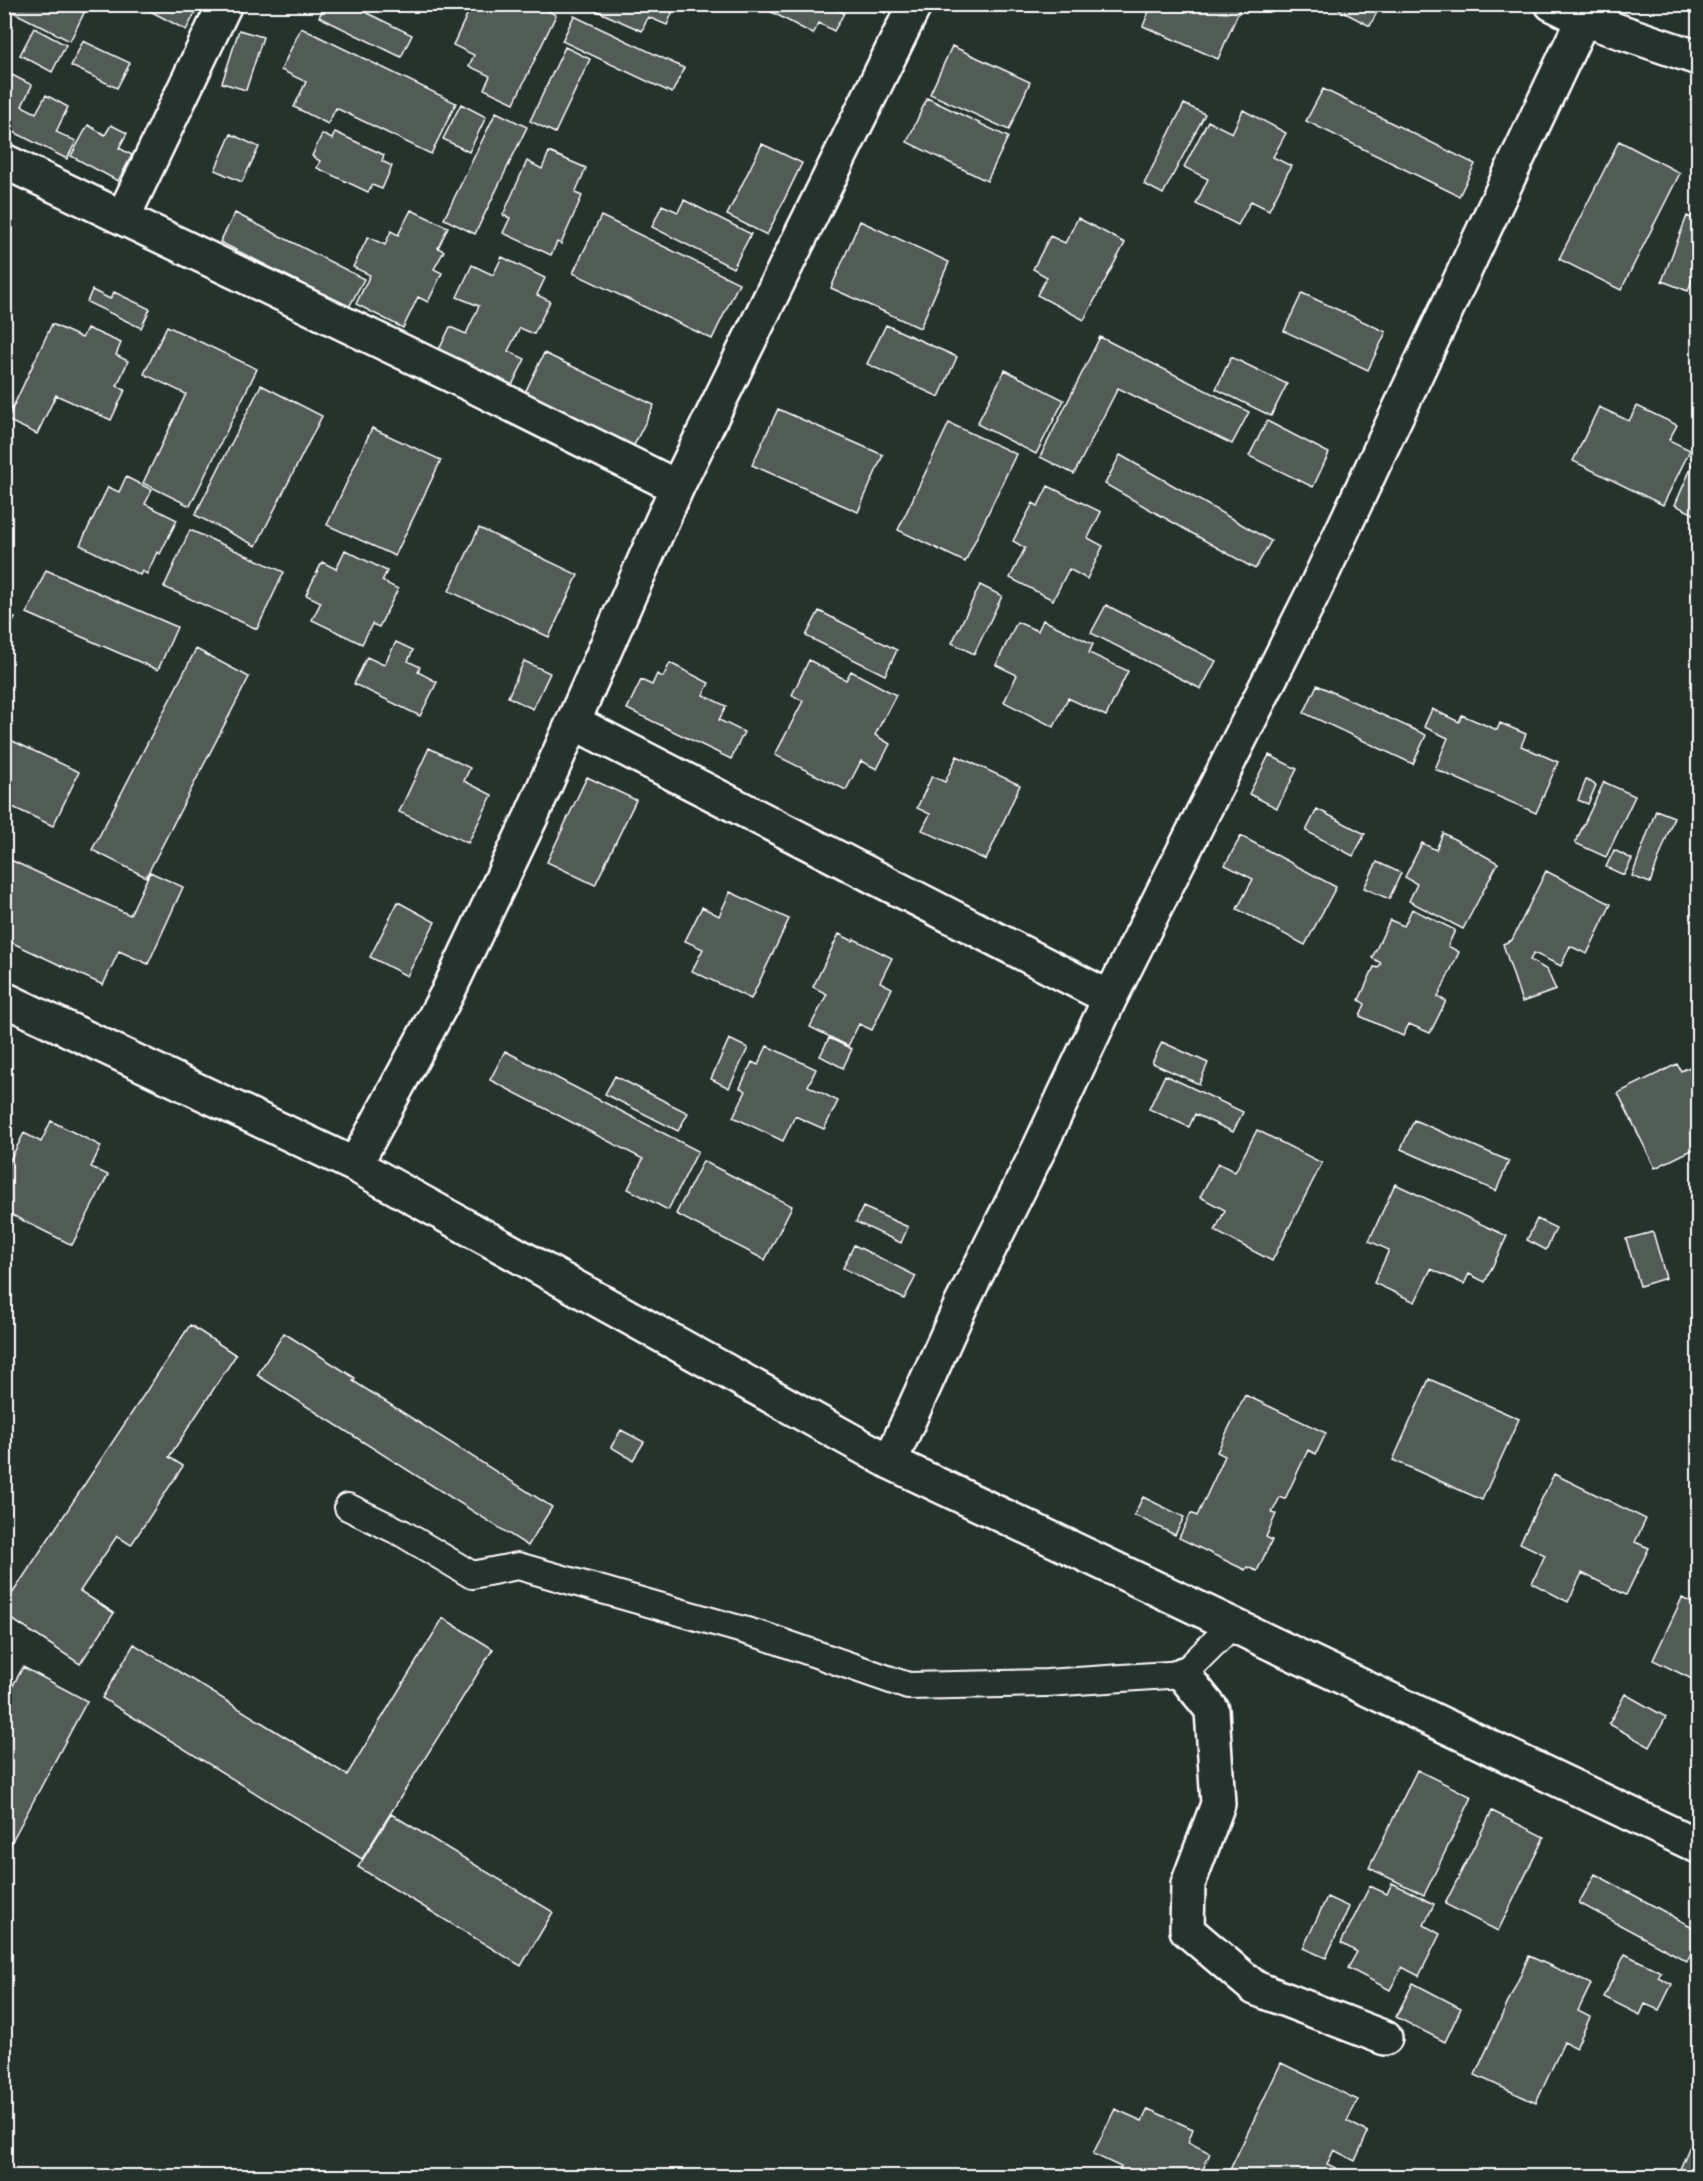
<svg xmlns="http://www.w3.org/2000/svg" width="1703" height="2181" viewBox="0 0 1703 2181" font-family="Mynerve,sans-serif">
	<rect width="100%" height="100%" fill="#26332d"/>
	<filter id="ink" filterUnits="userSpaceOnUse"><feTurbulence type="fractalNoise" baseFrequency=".0167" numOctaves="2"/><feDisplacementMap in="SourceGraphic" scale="12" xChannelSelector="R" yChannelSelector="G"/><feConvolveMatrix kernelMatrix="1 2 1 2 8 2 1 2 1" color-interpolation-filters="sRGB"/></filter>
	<g filter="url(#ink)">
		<path fill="#515c57" stroke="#fff" stroke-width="1.5" d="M10 4H86L88 5 70 41 7 9Z
			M137 4H200L186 30Z
			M326 4H349L412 35 401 57 319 17Z
			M472 4H483L498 12 502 4H535L556 15 514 103 484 89 490 76 469 66 474 55 453 45Z
			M597 4H676L667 25 648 17 642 31 595 10Z
			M766 4H827L844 13 834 31 819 23 813 34 764 8Z
			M869 4H889L885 13Z
			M1152 4H1242L1218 59 1143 26Z
			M1328 4H1381L1370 26Z
			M574 16 684 68 672 93 562 41Z
			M34 28 66 45 52 72 20 55Z
			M301 28 456 103 431 154 336 108 328 124 294 107 306 82 281 70Z
			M239 30 263 37 246 90 222 83Z
			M83 41 130 63 117 88 71 66Z
			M952 46 1030 82 1009 130 930 94Z
			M565 47 590 59 555 133 530 121Z
			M6 72 32 85 22 106 36 113 46 95 68 107 56 132 76 141 67 159 4 127Z
			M1323 89 1475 164 1459 196 1306 121Z
			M927 98 1008 137 987 181 907 142Z
			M461 104 486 117 469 152 443 139Z
			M1184 104 1205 114 1163 194 1144 184Z
			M1243 110 1286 133 1273 157 1291 166 1269 210 1251 201 1238 225 1196 204 1208 179 1184 167 1208 121 1232 133Z
			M496 112 527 127 475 234 444 219Z
			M88 125 105 135 111 125 127 133 119 148 132 155 118 181 71 156Z
			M335 132 384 155 382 161 392 166 382 189 372 185 368 192 317 168 320 161 312 156 322 134 332 139Z
			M231 134 259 147 242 182 215 170Z
			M1619 141 1680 173 1621 290 1559 259Z
			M762 144 802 163 767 235 727 215Z
			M549 152 586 168 575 193 582 196 561 244 557 242 551 255 503 233 510 218 503 215 527 161 542 169Z
			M684 200 751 234 733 268 652 227 662 205 678 212Z
			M411 210 448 227 438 248 444 251 434 269 442 273 428 302 418 297 403 328 356 304 370 275 353 267 368 237 385 245 391 231 398 235Z
			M235 213 364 279 349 307 220 242Z
			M601 216 739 283 712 339 573 273Z
			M1687 216 1698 221V263L1688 291 1662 281Z
			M1078 218 1125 243 1084 320 1037 295 1047 277 1033 269 1050 236 1065 243Z
			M860 221 949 262 920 328 831 288Z
			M502 257 545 278 537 295 550 301 534 334 520 328 508 351 525 359 511 387 438 352 450 327 466 334 479 306 457 297 472 265 493 275Z
			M92 290 110 299 114 292 150 309 141 328 87 302Z
			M1302 293 1386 332 1368 370 1284 331Z
			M52 324 82 338 87 328 121 343 116 355 128 361 117 386 125 390 111 420 56 395 37 434 7 420Z
			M886 325 957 357 939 397 867 364Z
			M167 326 257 369 190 506 143 483 186 394 144 374Z
			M1100 337 1249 412 1232 444 1118 388 1074 474 1040 457Z
			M544 353 654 405 631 451 522 399Z
			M1231 357 1287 384 1271 416 1216 389Z
			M1005 370 1064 400 1036 454 977 424Z
			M261 385 322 416 256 546 195 515Z
			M1637 406 1677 425 1669 440 1690 450 1663 505 1573 461 1599 407 1629 421Z
			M778 409 883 455 858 512 752 465Z
			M1267 421 1329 453 1313 487 1249 456Z
			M949 423 1016 454 965 562 898 530Z
			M372 428 441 460 395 556 327 525Z
			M1698 452V516L1675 505Z
			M1120 455 1271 541 1255 569 1105 484Z
			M126 477 152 490 145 504 177 520 160 554 157 552 147 574 142 571 140 575 80 545 108 487 119 492Z
			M1048 486 1101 512 1088 538 1103 546 1087 579 1069 569 1053 600 1010 578 1025 548 1013 541 1033 503 1038 506Z
			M479 528 578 575 549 637 449 591Z
			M190 530 284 572 257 629 164 587Z
			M345 550 387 571 382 581 398 589 379 627 372 624 362 644 312 620 321 602 306 595 322 562 336 569Z
			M46 570 177 627 158 670 27 613Z
			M980 585 1002 596 974 654 952 643Z
			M1106 605 1216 661 1201 689 1091 633Z
			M819 611 897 650 885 675 806 636Z
			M4 613 15 618 4 640Z
			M1043 620 1093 644 1089 653 1128 671 1106 716 1068 698 1054 727 1004 702 1017 675 996 665 1017 622 1038 631Z
			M396 642 413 650 408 661 420 667 418 672 437 682 420 716 354 684 367 657 384 665Z
			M196 649 249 677 146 877 92 850Z
			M809 660 846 680 851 671 896 695 875 735 890 744 877 769 861 761 846 790 775 755 803 701 792 695Z
			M524 661 550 673 533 709 508 697Z
			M670 663 709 683 703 695 726 706 719 720 744 732 731 759 627 709 641 680 652 685 657 674 663 677Z
			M1317 685 1426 735 1413 764 1304 713Z
			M1432 709 1459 722 1462 715 1497 730 1500 723 1526 734 1521 746 1558 762 1536 813 1435 769 1448 738 1424 727Z
			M4 737 79 772 53 826 4 803Z
			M429 748 470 768 464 781 492 795 468 843 399 812Z
			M1269 755 1297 769 1277 808 1249 794Z
			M957 756 1020 785 986 860 922 830 930 814 917 808 932 776 945 782Z
			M587 777 636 800 595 885 547 862Z
			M1586 780 1596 785 1588 804 1578 800Z
			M1604 782 1635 796 1606 857 1575 843Z
			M1317 809 1365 834 1353 856 1306 831Z
			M1656 810 1674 817 1650 883 1632 876Z
			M1443 833 1498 863 1463 929 1409 901 1417 884 1405 877 1422 843 1436 850Z
			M1241 836 1336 887 1305 945 1237 909 1253 879 1225 865Z
			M1614 850 1632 859 1624 875 1606 867Z
			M4 857 130 915 150 872 183 887 148 964 119 951 103 985 4 939Z
			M1377 862 1401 873 1389 899 1364 888Z
			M1546 871 1611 904 1587 954 1570 946 1561 966 1534 953 1530 960 1547 970 1556 990 1522 1002 1503 944 1512 940Z
			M730 892 789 919 751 999 692 971 703 949 685 941 702 907 719 916Z
			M398 902 435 922 407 976 370 957Z
			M1412 909 1455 930 1448 946 1459 952 1438 997 1446 1001 1430 1033 1409 1024 1403 1036 1360 1016 1365 1004 1359 1000 1374 967 1378 968 1381 963 1372 958 1390 920 1404 926Z
			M839 934 853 941 854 939 892 958 880 982 892 988 872 1030 859 1024 848 1046 810 1027 827 994 813 987Z
			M829 1038 852 1049 843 1068 820 1056Z
			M729 1039 748 1048 729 1088 711 1079Z
			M1162 1042 1208 1063 1199 1084 1152 1063Z
			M767 1046 816 1069 808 1086 838 1101 824 1129 795 1116 783 1141 733 1117 746 1091 740 1088 752 1062 758 1065Z
			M505 1051 698 1151 668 1210 628 1189 643 1159 490 1080Z
			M1677 1064 1681 1071 1692 1066 1698 1080V1147L1655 1168 1618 1093Z
			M1165 1075 1243 1112 1233 1132 1195 1114 1189 1127 1149 1109Z
			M615 1076 688 1113 678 1131 605 1094Z
			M1414 1120 1509 1161 1496 1191 1401 1149Z
			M51 1121 101 1146 91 1167 108 1175 72 1245 4 1211V1172L24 1133 41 1142Z
			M1257 1130 1322 1163 1272 1261 1215 1231 1225 1210 1200 1197 1218 1163 1235 1172Z
			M703 1161 792 1206 765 1260 676 1214Z
			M1395 1184 1507 1236 1485 1282 1469 1274 1464 1284 1431 1269 1415 1302 1374 1283 1389 1250 1369 1241Z
			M863 1207 908 1227 901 1243 856 1222Z
			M1537 1219 1556 1228 1546 1250 1527 1240Z
			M1653 1232 1666 1278 1640 1286 1626 1239Z
			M854 1245 916 1276 904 1299 843 1268Z
			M190 1325 236 1355 169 1457 183 1466 131 1545 117 1536 80 1591 114 1613 80 1664 4 1614V1606Z
			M284 1333 355 1378 353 1381 552 1507 528 1546 257 1375Z
			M1429 1379 1519 1419 1482 1500 1393 1460Z
			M1245 1395 1326 1433 1316 1454 1308 1450 1285 1499 1280 1497 1272 1513 1276 1514 1266 1537 1272 1540 1257 1571 1247 1567 1245 1570 1179 1538 1191 1513 1197 1516 1225 1456 1217 1452Z
			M621 1430 644 1442 633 1460 611 1447Z
			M1554 1474 1646 1519 1635 1542 1649 1548 1626 1595 1582 1573 1568 1602 1532 1583 1545 1555 1520 1543Z
			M1143 1497 1184 1517 1175 1535 1134 1515Z
			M1682 1598 1698 1606V1682L1653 1660Z
			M443 1618 493 1649 362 1859 102 1698 134 1644 347 1775Z
			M23 1667 87 1701 4 1856V1702Z
			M1625 1694 1666 1717 1650 1747 1609 1724Z
			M1417 1770 1472 1797 1424 1895 1369 1868Z
			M1492 1811 1544 1837 1498 1931 1445 1904Z
			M391 1814 553 1912 521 1966 358 1867Z
			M1595 1874 1698 1930V1940L1687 1961 1579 1903Z
			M1392 1883 1434 1904 1424 1925 1440 1934 1419 1976 1402 1967 1390 1990 1348 1968 1357 1952 1341 1943 1370 1886 1387 1894Z
			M1327 1897 1349 1907 1326 1958 1303 1948Z
			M1625 1954 1661 1972 1658 1977 1672 1984 1659 2010 1645 2004 1640 2015 1604 1997Z
			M1529 1956 1591 1984 1578 2011 1590 2017 1576 2048 1564 2042 1536 2103 1475 2075Z
			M1413 1983 1461 2008 1445 2042 1396 2017Z
			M1281 2063 1358 2100 1347 2121 1368 2132 1355 2161 1334 2150 1327 2164 1344 2172 1342 2176H1227Z
			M1115 2109 1142 2121 1148 2109 1193 2129 1188 2142 1210 2153 1200 2176H1117L1121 2167 1093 2154Z
			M1698 2127V2176H1677Z"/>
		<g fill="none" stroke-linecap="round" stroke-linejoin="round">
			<g stroke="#fff" stroke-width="30">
				<path id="service" d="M348 1507 402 1533 472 1575 518 1566 764 1636 908 1686 1047 1683 1183 1674 1232 1625"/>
			</g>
			<g stroke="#fff" stroke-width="38">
				<path id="minor" d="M1552 4 1583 19 1698 58
					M4 161 470 384 677 487
					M123 217 225 4
					M573 722 1110 998
					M4 999 355 1165 890 1462 1698 1846
					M355 1165 447 994 531 817 677 487 915 4
					M890 1462 960 1307 1039 1149 1110 998 1314 591 1583 19
					M1183 1674 1212 1710 1218 1804 1188 1884 1187 1930 1255 1988 1385 2038"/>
			</g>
			<use href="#service" stroke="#26332d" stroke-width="26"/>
			<use href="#minor" stroke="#26332d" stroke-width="33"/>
		</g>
	</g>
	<rect width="1703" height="2181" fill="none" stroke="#26332d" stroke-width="24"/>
	<rect x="12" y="12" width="1679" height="2157" fill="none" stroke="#fff" stroke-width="2" filter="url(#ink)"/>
</svg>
